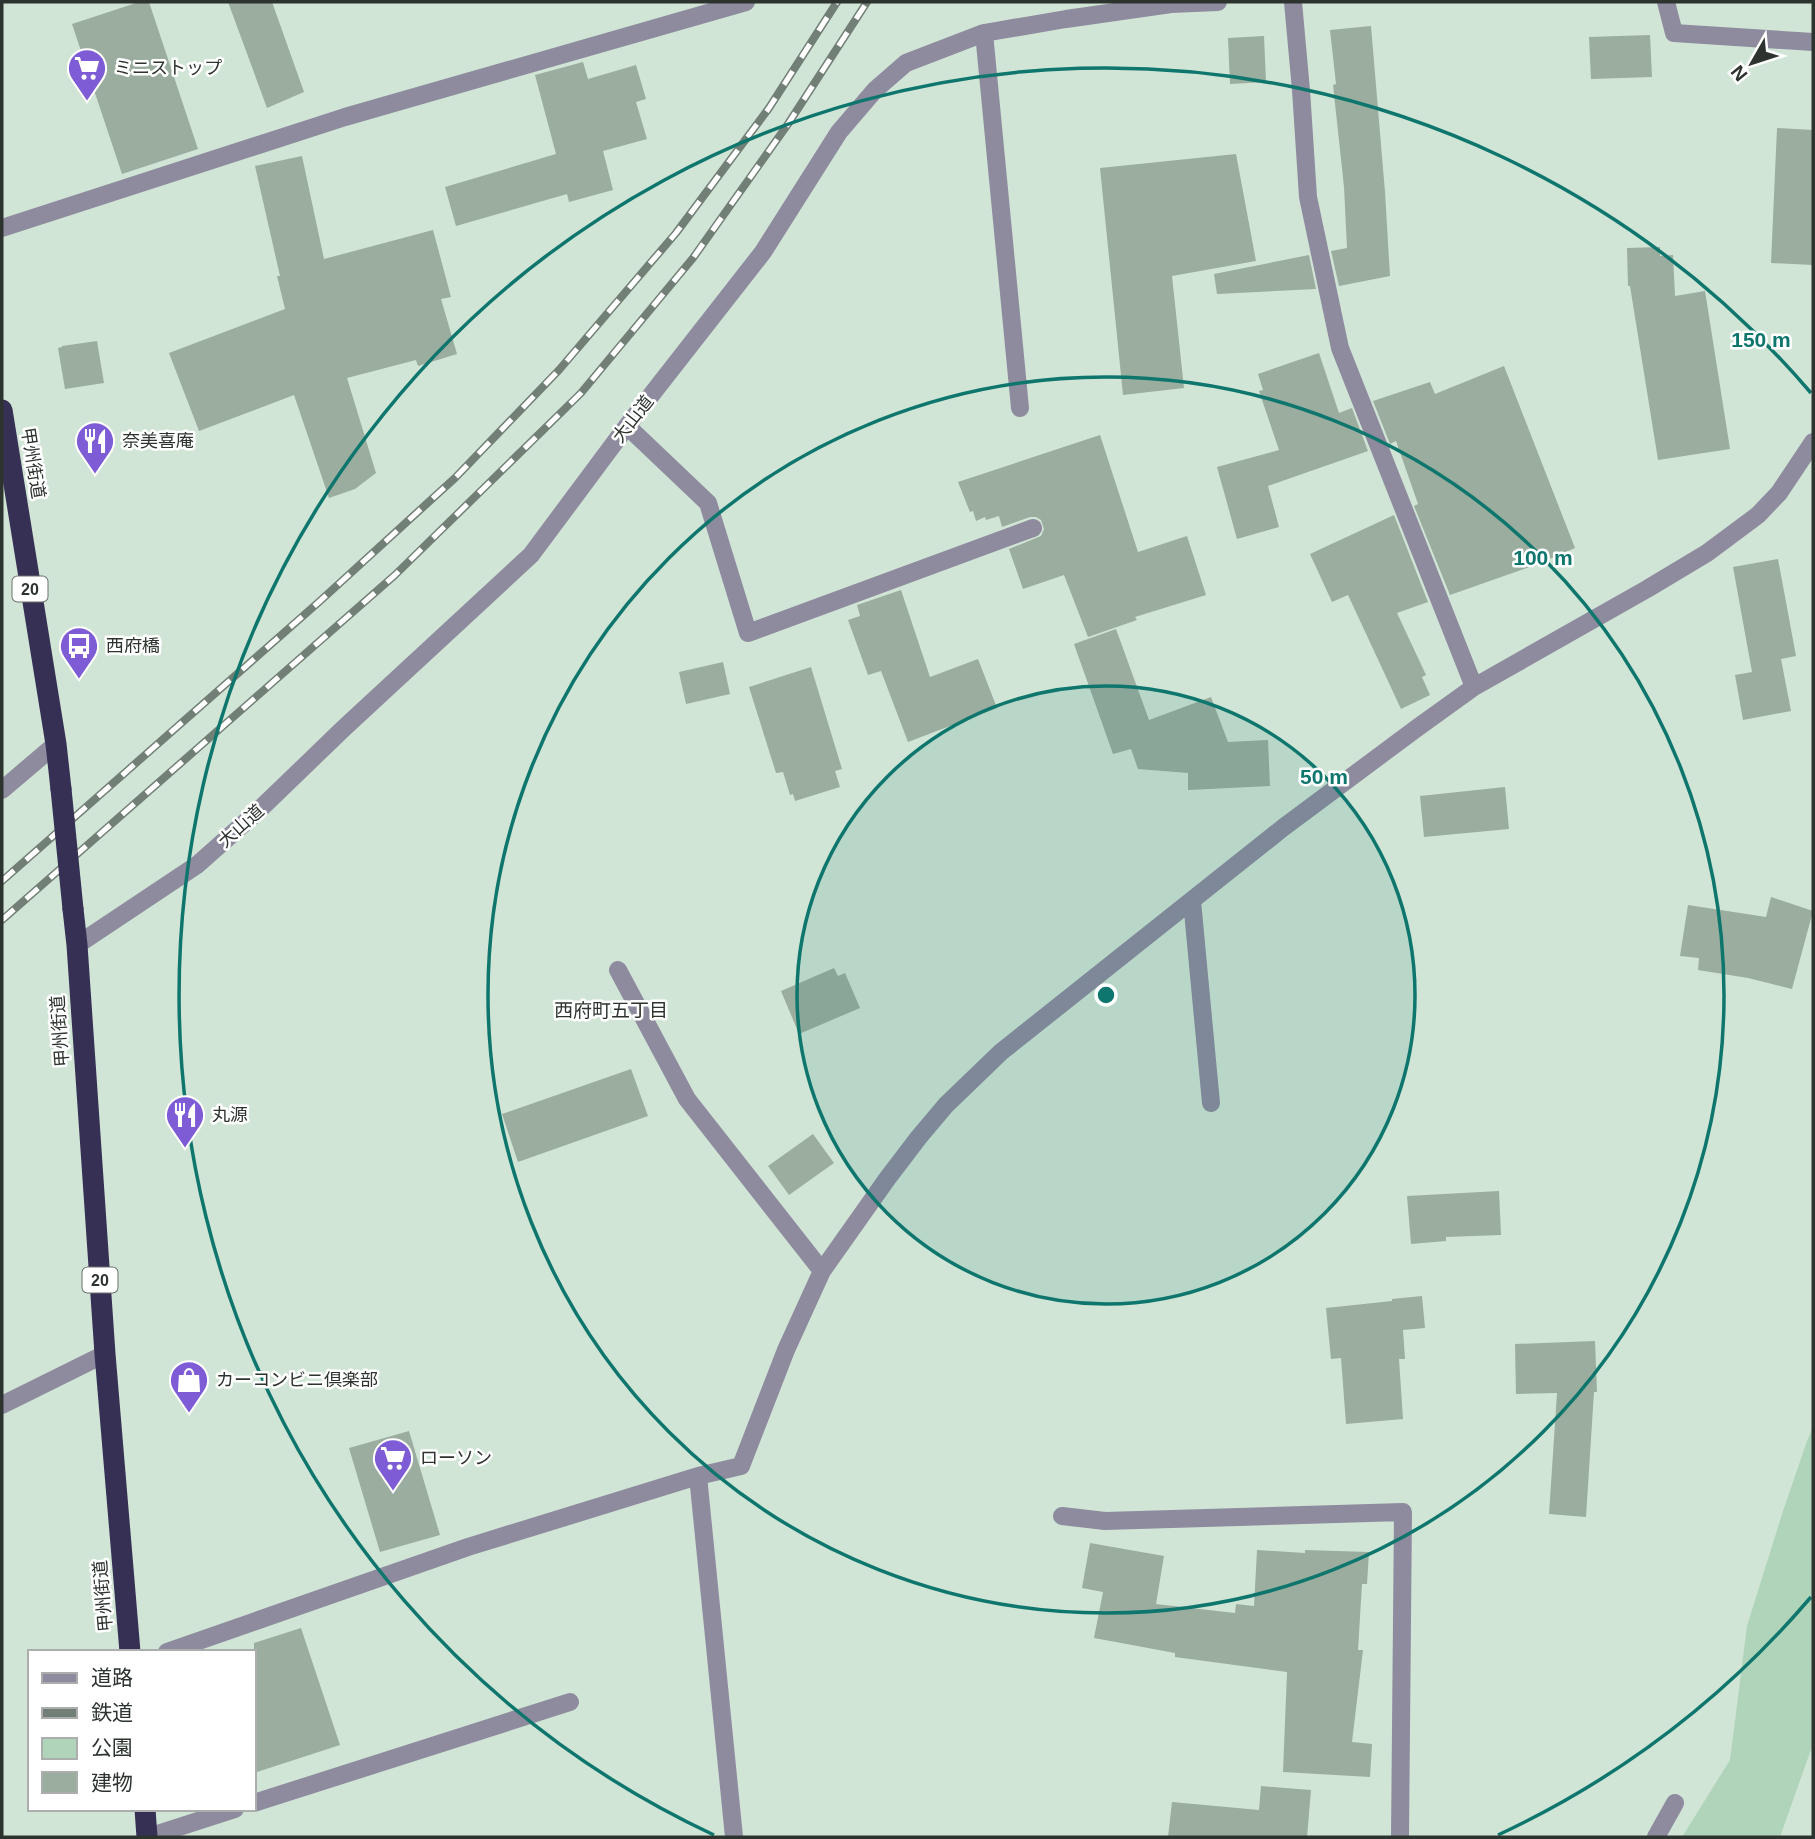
<svg xmlns="http://www.w3.org/2000/svg" width="1815" height="1839" viewBox="0 0 1815 1839" font-family="Helvetica,'Noto Sans JP',sans-serif">
	<rect width="100%" height="100%" fill="#d1e5d6"/>
	<path fill="#b0d4ba" d="M1813 1427V1744L1780 1837H1682L1730 1760 1747 1626 1783 1511 1807 1441Z"/>
	<path fill="#9aad9f" d="M139 2H149L198 149 122 174 72 24Z
		M228 2H272L304 92 267 108Z
		M1371 26 1385 192 1390 276 1339 286 1331 251 1347 248 1344 187 1333 85 1336 84 1330 30Z
		M1650 35 1652 77 1591 79 1589 37Z
		M1264 36 1266 82 1230 84 1228 38Z
		M583 62 588 79 636 65 646 99 636 102 647 139 603 151 613 190 569 202 567 194 456 226 445 187 556 154 535 75Z
		M1777 128 1813 130V265L1771 263Z
		M1236 154 1256 261 1172 276 1184 388 1123 395 1100 168Z
		M302 156 324 259 433 230 451 297 441 299 457 354 418 366 416 360 347 378 376 473 355 489 329 498 294 395 199 431 169 353 285 309 277 276H280L255 166Z
		M1660 247V256L1673 255 1675 296 1705 291 1730 449 1658 460 1630 286H1628L1627 248Z
		M1309 255 1316 289 1217 294 1214 274Z
		M97 341 104 383 65 389 58 348 62 347V346Z
		M1319 353 1339 413 1352 408 1368 451 1268 486 1279 527 1237 539 1217 467 1279 450 1259 391 1263 390 1258 374Z
		M1504 366 1575 548 1538 564 1450 595 1414 506 1418 504 1396 441 1390 444 1373 401 1430 382 1435 394Z
		M1100 435 1138 552 1187 536 1206 595 1135 617 1137 620 1088 637 1064 575 1023 589 1009 549 1041 536 1044 529 1041 520 1036 517H1030L1002 527 999 516 986 520 985 517 976 521 973 511 970 512 958 482Z
		M1394 515 1428 602 1397 613 1426 675 1422 677 1430 695 1401 709 1348 595 1332 602 1310 554Z
		M1778 559 1796 656 1781 659 1791 711 1743 720 1735 675 1752 672 1733 567Z
		M901 590 930 677 978 659 997 708 908 742 881 671 868 675 848 620 860 616 857 605Z
		M1116 629 1149 720 1211 697 1228 742 1268 740 1270 786 1188 790V773L1138 769 1131 749 1113 754 1074 644Z
		M723 662 730 694 686 704 679 672Z
		M811 667 842 769 835 771 840 787 795 801 793 794 790 795 783 772 776 773 749 687Z
		M1505 787 1509 829 1424 837 1420 796Z
		M1771 897 1813 911 1792 989 1748 978 1698 970 1699 958 1680 956 1688 905 1766 917Z
		M834 968 838 976 845 973 860 1008 799 1034 781 991Z
		M631 1069 648 1116 518 1162 502 1114Z
		M813 1134 834 1163 789 1195 768 1166Z
		M1499 1191 1501 1235 1446 1237V1241L1411 1244 1407 1196Z
		M1422 1296 1425 1328 1403 1330 1405 1359H1399L1403 1419 1346 1424 1341 1358 1331 1359 1326 1308 1392 1301V1299Z
		M1595 1341 1597 1392H1594L1586 1517 1549 1514 1557 1393 1516 1394 1515 1344Z
		M409 1431 440 1535 380 1552 349 1448Z
		M1090 1543 1164 1556 1156 1604 1235 1613 1236 1604 1254 1606 1257 1550 1305 1553V1550L1369 1552 1367 1584H1362L1358 1650H1363L1352 1742 1372 1744 1370 1777 1283 1772 1287 1672 1175 1657V1653L1094 1638 1103 1592 1082 1588Z
		M301 1628 340 1745 254 1773V1643Z
		M1261 1786 1311 1790 1307 1837H1168L1172 1802 1259 1810Z"/>
	<g fill="none" stroke-linecap="round" stroke-linejoin="round">
		<path stroke="#8e8b9f" stroke-width="18" d="M1293 2 1301 90 1308 197 1340 348 1474 687
			M1666 2 1674 33 1813 42
			M984 33 1020 408
			M2 228 345 117 746 2
			M627 426 708 503 748 633 1033 528
			M2 790 56 744
			M1192 901 1211 1103
			M77 945 197 865 258 811 344 728 531 555 627 426 763 252 839 132 875 90 906 63 984 33 1066 19 1171 4 1218 2
			M618 970 687 1099 822 1271
			M2 1405 105 1354
			M698 1476 734 1837
			M1062 1516 1105 1521 1403 1512 1400 1837
			M167 1652 468 1547 698 1476 741 1466 786 1350 822 1271 887 1179 919 1137 946 1105 1001 1052 1284 827 1417 728 1474 687 1647 589 1707 553 1758 515 1779 493 1813 442
			M254 1803 570 1702
			M148 1837 235 1809
			M1656 1837 1675 1803"/>
		<path stroke="#373055" stroke-width="21" d="M2 410 56 744 61 789
			M73 909 77 945 105 1354 130 1652
			M145 1809 147 1837"/>
		<g stroke="#727f76" stroke-width="8">
			<path id="rail" d="M2 881 320 601 455 478 559 370 676 233 769 108 837 2
				M2 920 395 575 581 393 693 258 788 124 867 2"/>
		</g>
		<use href="#rail" stroke="#fff" stroke-width="5" stroke-dasharray="16" stroke-linecap="butt"/>
		<path stroke="#373055" stroke-width="21" d="M61 789 73 909"/>
	</g>
	<circle cx="1106" cy="995" r="309" fill="#0f766e" fill-opacity=".12"/>
	<g fill="none" stroke="#0f766e" stroke-width="3.5">
		<circle cx="1106" cy="995" r="309"/>
		<circle cx="1106" cy="995" r="618"/>
		<path d="M1811 1597A927 927 0 0 1 1498 1835M714 1835A927 927 0 1 1 1811 393"/>
	</g>
	<defs>
		<g id="supermarket-pin" transform="scale(2.0125)"><path d="M0 17L-7.5 6A9.5 9.5 0 1 1 7.5 6Z" fill="#7d5cd6" stroke="#fff"/><path d="M-6-5.5h2.5l.6 2H6L4.5 2H-2.5L-4.4-4H-6ZM-1.5 3.2a1.3 1.3 0 1 0 .1 0ZM3 3.2a1.3 1.3 0 1 0 .1 0Z" fill="#fff"/></g>
		<g id="restaurant-pin" transform="scale(2.0125)"><path d="M0 17L-7.5 6A9.5 9.5 0 1 1 7.5 6Z" fill="#7d5cd6" stroke="#fff"/><path d="M-5-6h1v4h1v-4h1v4h1v-4h1v5L-1.5 .5V6h-2V.5L-5-1ZM5-6V6H3V1.5H1.5Q1.5-4 5-6Z" fill="#fff"/></g>
		<g id="bus-pin" transform="scale(2.0125)"><path d="M0 17L-7.5 6A9.5 9.5 0 1 1 7.5 6Z" fill="#7d5cd6" stroke="#fff"/><path d="M-5-6H5V4H4V6H2V4H-2V6H-4V4H-5ZM-3.5-4V0h7V-4ZM-3.5 1.2v1.5H-2V1.2ZM2 1.2v1.5H3.5V1.2Z" fill="#fff"/></g>
		<g id="shop-pin" transform="scale(2.0125)"><path d="M0 17L-7.5 6A9.5 9.5 0 1 1 7.5 6Z" fill="#7d5cd6" stroke="#fff"/><path d="M-5-2.5h2.3a2.7 3.5 0 0 1 5.4 0H5L5.5 6h-11ZM-1.5-2.5h3a1.5 2.3 0 0 0-3 0Z" fill="#fff"/></g>
	</defs>
	<g fill-rule="evenodd">
		<use href="#supermarket-pin" x="87" y="68"/>
		<use href="#restaurant-pin" x="95" y="441"/>
		<use href="#bus-pin" x="79" y="646"/>
		<use href="#restaurant-pin" x="185" y="1115"/>
		<use href="#shop-pin" x="189" y="1380"/>
		<use href="#supermarket-pin" x="393" y="1458"/>
	</g>
	<g text-anchor="middle" stroke-width="5" stroke-linejoin="round" paint-order="stroke">
		<g fill="#fff" stroke="#6c716d" stroke-width="2">
			<rect x="12.5" y="576.5" width="35" height="25" rx="5"/>
			<rect x="82.5" y="1267.5" width="35" height="25" rx="5"/>
		</g>
		<g font-size="16" font-weight="bold" fill="#2d342f">
			<text x="30" y="595">20</text>
			<text x="100" y="1286">20</text>
		</g>
		<g font-size="18" fill="#2d342f" stroke="#fff" text-anchor="start">
			<text x="114" y="74">ミニストップ</text>
			<text x="122" y="447">奈美喜庵</text>
			<text x="106" y="652">西府橋</text>
			<text x="212" y="1121">丸源</text>
			<text x="216" y="1386">カーコンビニ倶楽部</text>
			<text x="420" y="1464">ローソン</text>
		</g>
		<g font-size="18" fill="#2d342f" stroke="#fff">
			<text transform="translate(633 419) rotate(-52)" y="6">大山道</text>
			<text transform="translate(33 463) rotate(81)" y="6">甲州街道</text>
			<text transform="translate(241 826) rotate(-42)" y="6">大山道</text>
			<text transform="translate(60 1031) rotate(-94)" y="6">甲州街道</text>
			<text transform="translate(103 1596) rotate(-95)" y="6">甲州街道</text>
		</g>
		<g font-size="19" fill="#2d342f" stroke="#fff">
			<text x="611" y="1017">西府町五丁目</text>
		</g>
	</g>
	<circle cx="1106" cy="995" r="10" fill="#0f766e" stroke="#fff" stroke-width="3.5"/>
	<g font-size="21" text-anchor="middle" font-weight="bold" fill="#0f766e" stroke="#fff" stroke-width="5" stroke-linejoin="round" paint-order="stroke">
		<text x="1761" y="347">150 m</text>
		<text x="1543" y="565">100 m</text>
		<text x="1324" y="784">50 m</text>
	</g>
	<rect width="1815" height="1839" fill="none" stroke="#2d342f" stroke-width="7"/>
	<rect x="28" y="1650" width="228" height="161" fill="#ffffff" stroke="#abaeac" stroke-width="2"/>
	<rect x="42" y="1673" width="35" height="10" fill="#8e8b9f" stroke="#abaeac" stroke-width="2"/>
	<text x="91" y="1685" font-size="21" fill="#2d342f">道路</text>
	<rect x="42" y="1708" width="35" height="10" fill="#727f76" stroke="#abaeac" stroke-width="2"/>
	<text x="91" y="1720" font-size="21" fill="#2d342f">鉄道</text>
	<rect x="42" y="1738" width="35" height="21" fill="#b0d4ba" stroke="#abaeac" stroke-width="2"/>
	<text x="91" y="1755" font-size="21" fill="#2d342f">公園</text>
	<rect x="42" y="1772" width="35" height="21" fill="#9aad9f" stroke="#abaeac" stroke-width="2"/>
	<text x="91" y="1790" font-size="21" fill="#2d342f">建物</text>
	<g transform="translate(1752 63) rotate(231)" stroke="#ffffff" stroke-width="5" paint-order="stroke">
	<path d="M0-5L12 26L0 18L-12 26Z" fill="#2d342f"/>
	<text y="-10" font-size="19" font-weight="bold" text-anchor="middle" fill="#2d342f">N</text>
	</g>
</svg>
